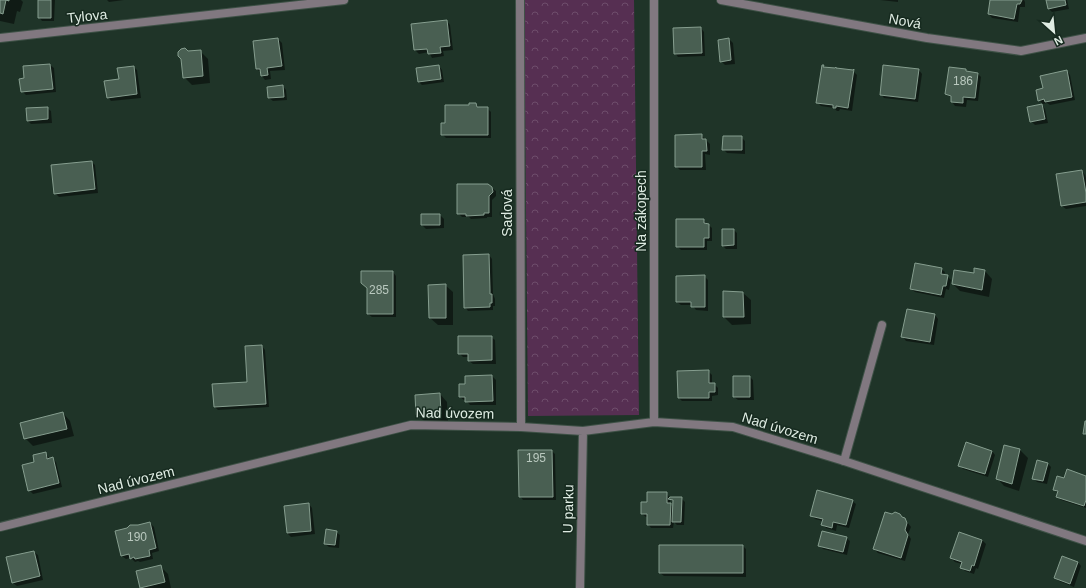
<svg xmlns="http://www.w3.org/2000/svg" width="1086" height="588" viewBox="0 0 1086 588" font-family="Helvetica,sans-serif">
	<defs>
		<pattern id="park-crowns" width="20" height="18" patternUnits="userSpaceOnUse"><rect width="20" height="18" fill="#562f52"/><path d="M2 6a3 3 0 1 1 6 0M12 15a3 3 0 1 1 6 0" fill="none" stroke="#6e4d6b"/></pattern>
	</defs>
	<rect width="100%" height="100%" fill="#1f3428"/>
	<path fill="url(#park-crowns)" d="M524 0H634L639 415 528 416Z"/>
	<path fill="#0007" fill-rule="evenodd" d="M0 0H21L23 2 20 12 17 11 14 24 0 21Z
		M39 0H55L54 21H42L39 17Z
		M107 0H124L109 2Z
		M880 0H898V2Z
		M991 0H1024L1025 2V7H1020L1018 22 992 18 989 14Z
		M1047 0H1067L1069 9 1052 12 1048 8Z
		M447 21 450 25 453 50 443 51 444 56 432 58 429 52 419 54 415 50 412 25Z
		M701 28 704 32 705 56 678 57 675 53Z
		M278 39 282 43 285 70 270 71 271 79 265 80 262 76 261 72 256 69Z
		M729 39 733 43 735 64 725 65 721 61Z
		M200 51 208 59 210 83 192 85 184 77 188 52Z
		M50 65 54 68 56 92 26 95 22 91 25 79Z
		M439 66 442 70 444 82 422 85 419 82Z
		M134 67 137 70 141 98 111 101 108 97 120 80Z
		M919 70 922 74 918 102 884 98 881 94Z
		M966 70 968 73H977L981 77 978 101 967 100 966 107 955 106 952 102V98L946 94Z
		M853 71 857 75 852 111 840 109 839 111H837L834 108 821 106 817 102Z
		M1067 71 1070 75 1075 100 1050 105 1047 103 1043 104 1039 100 1044 89Z
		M283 86 286 90 287 100 273 101 269 98Z
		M476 104 480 108H487L491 112V138H446L442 134 446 124 470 106Z
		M1042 105 1045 109 1048 123 1035 125 1031 121Z
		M47 108 51 111 52 123 31 124 28 121Z
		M701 135 710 144V155L705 154 706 170H680L676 166Z
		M741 137 745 141V154L727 153 723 149Z
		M92 162 95 165 98 193 59 197 55 193Z
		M1082 171 1085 175 1086 178V206L1066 209 1062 206Z
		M492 188 496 191V196L492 200V217H487V218L471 219 469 217H462L458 213Z
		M422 215H440L444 219V228L426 229 422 225Z
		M703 220 712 228V241H707V250H681L677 246Z
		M734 230 737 233V249H726L723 246Z
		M489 255 492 259 493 294 495 299V306H493V310L468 311 465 307Z
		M941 269 945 272 944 275 947 276 951 280 949 290 946 289 944 298 915 292 911 289Z
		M985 271 992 279 989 297 960 291 953 284Z
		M393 272 396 276V317H372L368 314V289Z
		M704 276 708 280V311L696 310 692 305H681L677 302Z
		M445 285 453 292V325H438L430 318Z
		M724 292 743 293 751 300V324L732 325 724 317Z
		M935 315 938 319 934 345 906 341 903 337Z
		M491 337 495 340 496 364H473L469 361V357H463L459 353Z
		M262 346 265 350 269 407 218 410 215 407 248 383Z
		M708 371 712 375V384H714L718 388V395L712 396V401H682L679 398Z
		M492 376 496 380V405H470L466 400H464L460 397Z
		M750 377 753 380 754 400H738L734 397Z
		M440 394 447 402 448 421 425 422 417 414Z
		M63 413 70 421 74 436 33 446 25 438Z
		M1004 446 1020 450 1028 458 1019 491 1004 486 997 478Z
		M552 451 555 454 556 500H523L520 496Z
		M992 451 995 455 988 477 963 469 959 465Z
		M45 453 50 459 52 458 56 462 62 487 33 494 29 490 36 462Z
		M1047 463 1051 467 1047 484 1037 482 1033 478Z
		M1086 477V508L1061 500 1057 496 1058 493 1054 489 1064 479Z
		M666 493 670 498H681L685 502 684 525H677L674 522 673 528H651L648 524V517H646L642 514 648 503ZM670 499 674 503 673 507 670 504Z
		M852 501 856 504 849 528 837 525 836 531 826 528 822 524 823 521 815 519 811 515Z
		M309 504 312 508 315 534 291 537 287 533Z
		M892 515H900L908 523 911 527 908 534 911 539 905 561 878 553 874 549Z
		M150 523 154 527 159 551 152 553 153 559 140 562 138 561 135 562 131 558 126 559 122 556Z
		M336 532 340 535 339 548 329 547 325 544Z
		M959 533 982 540 986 544 978 569 976 568 974 574 965 571 961 567 962 564 955 562 951 558Z
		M846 538 850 541 847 555 823 549 820 546Z
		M743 546 746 549V577L664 576 660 573Z
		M34 552 38 555 43 580 17 586 13 583Z
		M1063 557 1078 562 1081 566 1074 587 1059 581 1055 578Z
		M160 566 168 574 171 588H141Z"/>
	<path fill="#495f52" stroke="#869e8f" d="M0 0H9V1L6 0 3 14 0 13Z
		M38 0H51V18H38Z
		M990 0H1022L1020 4H1017L1014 19 988 14Z
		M1046 0H1065L1066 5 1048 9Z
		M447 20 450 46 440 47 441 53 428 54 427 49 414 50 411 24Z
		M701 27 702 53 674 54 673 28Z
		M278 38 282 66 267 68 268 75 261 76 260 69H256L253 41Z
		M729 38 731 60 720 62 718 40Z
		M185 48 188 51 201 50 203 76 183 78 181 59 178 56V52L181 49Z
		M50 64 53 89 21 92 19 79 24 78 23 66Z
		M439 65 441 79 418 82 416 68Z
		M822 65H824L823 67 835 68 836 67V68L853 70 854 69 848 108 836 106V108H833V105L816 103Z
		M883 65 919 69 915 99 880 95Z
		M134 66 137 94 107 98 104 81 119 79 117 68Z
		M949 67 966 69V71L978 73 975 98 963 97V103L951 102V96L945 94Z
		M1067 70 1072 97 1045 102 1044 99 1038 101 1036 90 1043 88 1040 76Z
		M283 85 284 97 268 98 267 87Z
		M469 103H476L477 107H488V135H441V123H445V105H469Z
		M1042 104 1045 119 1030 122 1027 107Z
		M48 107V119L27 121 26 108Z
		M702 134V139H706L707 151H702V167H675V135Z
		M723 136H742V150H722Z
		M92 161 95 189 54 194 51 165Z
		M1082 170 1086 193V202L1061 206 1056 174Z
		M457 184H488L492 187 493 192 489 196V213H484V215L466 216V214H457Z
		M421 214H440V225H421Z
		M676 219H704V223L709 224V238H704V247H676Z
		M722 229H734V245L722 246Z
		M489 254 490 290V294H492V303H490V307L464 308 463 255Z
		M915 263 942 268 941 274 948 275 946 286H943L941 295 910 289Z
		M974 268 985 270 982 290 952 284 954 270 974 273Z
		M361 271H393V314H367V288L361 283Z
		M705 275V307H691V302H676V276Z
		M446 284V318H429L428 285Z
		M723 291 743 292 744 317H723Z
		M907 309 935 314 930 342 901 337Z
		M458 336H492V360L468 361V354H458Z
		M262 345 266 404 214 407 212 384 247 382 245 346Z
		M709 370V383H715V392H709V398H678L677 371Z
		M492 375 493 401 465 402V397H459V384H465V376Z
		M733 376H750V397H733Z
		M440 393 441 414 416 415 415 395Z
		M63 412 67 429 24 439 20 423Z
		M1085 421H1086V434H1083Z
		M966 442 992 451 985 474 958 466Z
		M1004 445 1020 449 1012 484 996 479Z
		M518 450H552L553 497H519Z
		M46 452 47 459 53 457 59 483 28 491 22 465 34 462 33 455Z
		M1037 460 1048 463 1043 481 1032 479Z
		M1067 469 1086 476V500L1084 506 1056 497 1058 491 1053 490 1057 476 1064 478Z
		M817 490 853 500 846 525 833 522 832 528 821 525 823 519 810 516Z
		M647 492H667V503H671L670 525H647V514H641V502H647Z
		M670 497H682L681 522H672L673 500 668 499Z
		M309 503 311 531 287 533 284 506Z
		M885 512 892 514 895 512 900 514 902 517 905 518 907 523 905 530 908 535 901 558 873 549Z
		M150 522 156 548 149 550 150 556 135 559 134 557 130 559 129 554 121 556 115 531 127 528 130 525H138Z
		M326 529 337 531 335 545 324 544Z
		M822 531 847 537 843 552 818 546Z
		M959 532 982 540 974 566 972 565 970 571 960 568 962 562 950 558Z
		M659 545H743V573H659Z
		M34 551 40 576 12 583 6 557Z
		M1062 556 1078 562 1070 584 1054 578Z
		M161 565 165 582 140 588 136 571Z"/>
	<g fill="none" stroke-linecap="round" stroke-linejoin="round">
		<g stroke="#3e5146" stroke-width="10">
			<path id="lane" d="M844 461 882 325"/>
		</g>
		<g stroke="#3e5146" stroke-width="10">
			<path id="street" d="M520 0 521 427
				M654 0V422
				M721 0 927 38 1021 51 1086 38
				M0 38 344 0
				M0 527 411 425 521 427 583 431 654 422 733 427 844 461 1086 541
				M580 588 583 431"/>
		</g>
		<use href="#lane" stroke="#817880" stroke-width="8"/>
		<use href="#street" stroke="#817880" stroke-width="8"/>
	</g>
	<g text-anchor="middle" stroke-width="3" stroke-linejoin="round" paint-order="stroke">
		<g font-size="12" fill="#bac9bf">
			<text x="963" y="85">186</text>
			<text x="379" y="294">285</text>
			<text x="536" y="462">195</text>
			<text x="137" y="541">190</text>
		</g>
		<g font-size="14" fill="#dfece3" stroke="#162a1f">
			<text transform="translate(87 16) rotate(-6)" y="5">Tylova</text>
			<text transform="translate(905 21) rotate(10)" y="5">Nová</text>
			<text transform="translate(641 211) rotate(-90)" y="5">Na zákopech</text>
			<text transform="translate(507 213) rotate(-90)" y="5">Sadová</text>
			<text transform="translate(455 413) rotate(1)" y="5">Nad úvozem</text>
			<text transform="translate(780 428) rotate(17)" y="5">Nad úvozem</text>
			<text transform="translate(136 480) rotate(-14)" y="5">Nad úvozem</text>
			<text transform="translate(568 509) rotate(-89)" y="5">U parku</text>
		</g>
	</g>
	<g transform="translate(1054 32) rotate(153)" stroke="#162a1f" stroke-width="3" paint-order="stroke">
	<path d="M0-3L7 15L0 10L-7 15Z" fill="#dfece3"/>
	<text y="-6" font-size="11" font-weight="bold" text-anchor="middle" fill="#dfece3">N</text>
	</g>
</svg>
